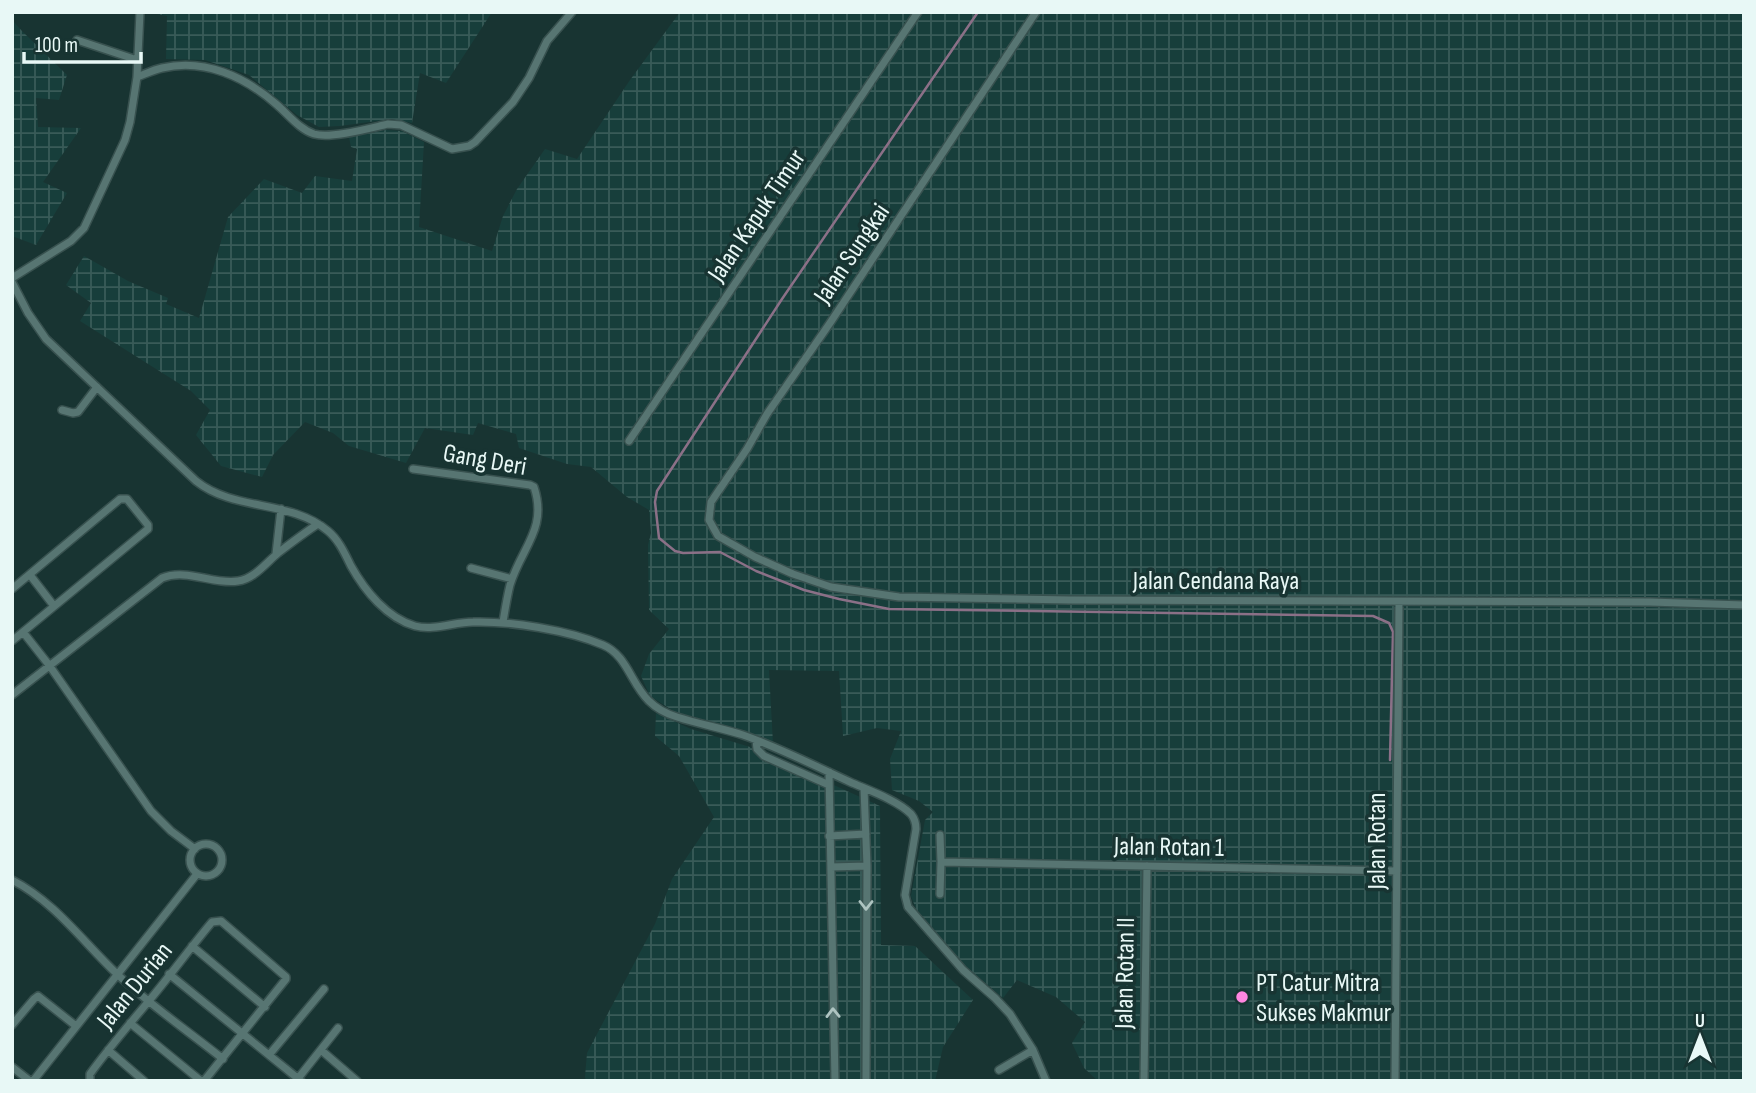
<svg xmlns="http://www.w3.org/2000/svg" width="1756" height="1093" viewBox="0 0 1756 1093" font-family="'Sofia Sans Condensed',sans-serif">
	<defs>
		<pattern id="industrial-grid" width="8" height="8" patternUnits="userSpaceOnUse" patternTransform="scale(1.75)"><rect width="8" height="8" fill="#173e3b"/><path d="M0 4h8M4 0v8" fill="none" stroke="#395b58"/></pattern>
	</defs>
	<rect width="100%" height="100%" fill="#183432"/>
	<path fill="url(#industrial-grid)" d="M147 12H492L446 83 420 73 412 123 391 119 340 126 319 127 297 115 249 75 205 60 166 59 167 16Z
		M680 12H1744V1081H1098L1084 1068 1072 1043 1085 1022 1056 997 1017 980 1003 998 962 963 916 909 911 896 925 820 933 812 919 801 892 790 890 759 901 731 877 728 843 736 839 671 769 670 773 744 735 728 675 712 650 696 641 676 649 654 669 629 649 610 648 545 651 533 649 510 627 497 591 467 567 464 519 448 516 434 478 423 473 435 425 428 406 463 349 446 333 433 305 422 273 455 262 477 221 466 196 435 210 410 191 391 80 321 91 303 66 285 84 256 128 281 168 298 166 304 199 318 228 217 264 179 302 193 315 176 352 181 357 149 351 147 349 137 386 130 402 131 424 142 419 227 492 251 503 216 517 189 545 149 577 159 630 80Z
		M12 20 22 31 67 75 59 100 36 98 38 127 81 128 43 182 67 193 36 245 12 236Z
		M656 713 691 729 750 747 880 806 881 945 915 946 973 1000 943 1047 935 1081H586L585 1077 587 1053 655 924 672 879 714 817 679 756 655 736Z"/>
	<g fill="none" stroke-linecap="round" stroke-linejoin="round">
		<path stroke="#8b7087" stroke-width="2.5" d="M978 12 782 299 657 491 655 502 659 538 675 551 683 553 720 552 756 571 804 590 839 599 889 609 1373 616 1389 623 1393 632 1390 760"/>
		<g stroke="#38514f" stroke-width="10">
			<path id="street" d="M1036 12 830 323 767 414 747 449 711 502 709 520 718 536 755 557 793 574 831 587 899 597 1069 600 1650 602 1744 605
				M77 40 137 60
				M137 77 140 12
				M12 278 71 241 84 228 125 140 130 122 137 77C145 74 153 70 162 68 205 58 245 77 276 104 288 114 299 129 314 134 331 139 370 128 388 124L401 125 452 149 469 146 475 142 513 102 529 78 547 41 572 12
				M12 282 28 313 46 339 196 481C235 512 290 499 328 531 339 540 345 554 351 566 365 591 387 618 415 626 434 631 454 622 473 622 510 621 568 630 603 645 627 655 631 684 649 701 656 708 667 714 677 717 699 724 721 728 743 735 780 748 815 766 850 782 868 790 897 800 911 814 915 819 916 823 916 829L905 895 908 907 963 970 995 998 1010 1014 1033 1050 1046 1081
				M62 410 73 413 78 412 97 387
				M629 441 918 12
				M413 469 530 485 534 487C548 529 521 548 510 585 507 597 505 610 503 622
				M276 554 281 509
				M471 568 512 579
				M30 575 54 606
				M12 589 120 499H127L148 525V529L12 641
				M23 632 49 665 151 811 171 831 195 849
				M12 695 162 578C187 568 213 585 238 581 254 579 266 563 278 553 291 543 304 533 318 524
				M756 740 757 749 764 756 829 785
				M829 772 835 1081
				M864 788 867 866 866 1081
				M940 835 941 862 940 894
				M829 836 866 834
				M190 860a16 16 0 1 1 32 0a16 16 0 1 1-32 0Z
				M941 862 1397 871
				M831 867 867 866
				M12 880C55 902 83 942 117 974 150 1005 188 1031 223 1059
				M192 946 265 1007
				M169 974 301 1081
				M130 1023 201 1081
				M12 1025 34 999 38 996 76 1026
				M108 1050 144 1081
				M321 1050 357 1081
				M269 1055 324 989
				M12 1067 30 1081
				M999 1070 1033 1050
				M33 1081 197 874
				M90 1081V1074C108 1049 128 1026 148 1002 170 976 190 948 212 922L221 921 286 977V979L204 1081
				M296 1081 338 1028
				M1144 1081 1147 866
				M1395 1081 1399 602"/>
		</g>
		<use href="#street" stroke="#577572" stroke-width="7"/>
	</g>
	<defs><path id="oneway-chevron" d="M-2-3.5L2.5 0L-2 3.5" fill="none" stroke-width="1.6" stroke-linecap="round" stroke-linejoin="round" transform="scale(1.75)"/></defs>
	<g stroke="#aec4c1">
		<use href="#oneway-chevron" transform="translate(866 905) rotate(90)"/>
		<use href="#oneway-chevron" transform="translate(833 1013) rotate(-91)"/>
	</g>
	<circle fill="#fe86e0" stroke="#183432" stroke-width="2.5" cx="1242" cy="997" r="7"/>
	<g text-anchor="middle" stroke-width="7" stroke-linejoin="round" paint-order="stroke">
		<g font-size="26" fill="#e8f8f6" stroke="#183432">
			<text transform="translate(756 215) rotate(-56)" y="9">Jalan Kapuk Timur</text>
			<text transform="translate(851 253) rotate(-56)" y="9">Jalan Sungkai</text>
			<text transform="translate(485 459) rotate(10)" y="9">Gang Deri</text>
			<text x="1216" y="589">Jalan Cendana Raya</text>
			<text transform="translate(1376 841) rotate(-90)" y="9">Jalan Rotan</text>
			<text transform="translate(1169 846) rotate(1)" y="9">Jalan Rotan 1</text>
			<text transform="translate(1124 973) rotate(-89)" y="9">Jalan Rotan II</text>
			<text transform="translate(134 985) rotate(-51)" y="9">Jalan Durian</text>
		</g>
		<g font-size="26" fill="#e8f8f6" stroke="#183432" text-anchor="start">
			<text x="1256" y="991">PT Catur Mitra<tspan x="1256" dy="30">Sukses Makmur</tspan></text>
		</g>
	</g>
	<rect width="1756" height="1093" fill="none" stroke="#e8f8f6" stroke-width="28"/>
	<g transform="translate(1700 1037)" stroke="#183432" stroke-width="5" paint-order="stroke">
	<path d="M0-5L12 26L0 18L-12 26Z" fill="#e8f8f6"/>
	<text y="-10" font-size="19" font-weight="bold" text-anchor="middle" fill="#e8f8f6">U</text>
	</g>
	<path d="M24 52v10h117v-10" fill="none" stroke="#e8f8f6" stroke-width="3.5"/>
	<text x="35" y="52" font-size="21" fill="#e8f8f6" stroke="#183432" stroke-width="5" paint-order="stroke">100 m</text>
</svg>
